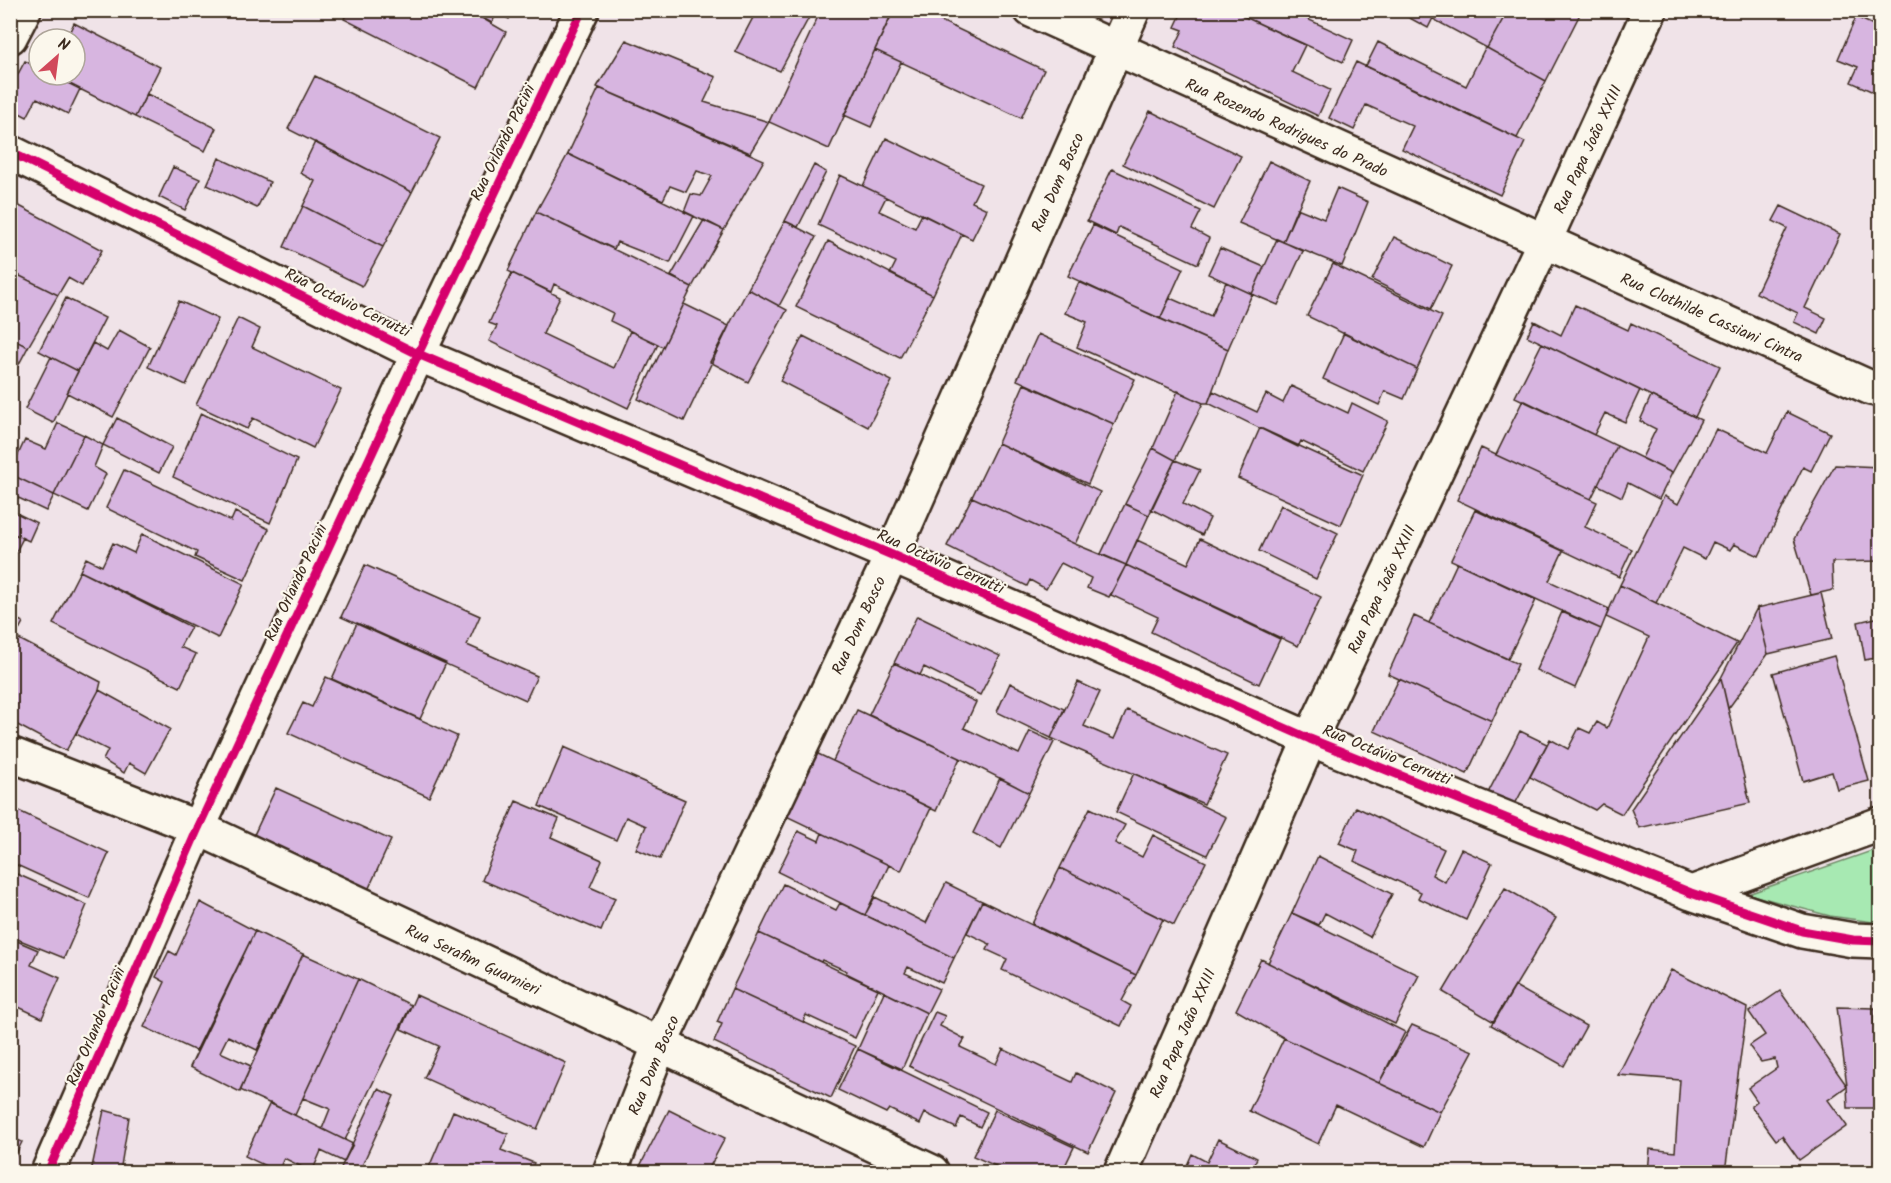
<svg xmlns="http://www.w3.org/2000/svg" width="1891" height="1183" viewBox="0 0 1891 1183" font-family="Kalam,sans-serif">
	<rect width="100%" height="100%" fill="#f0e3e8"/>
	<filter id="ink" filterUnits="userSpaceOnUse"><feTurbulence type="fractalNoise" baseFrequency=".0167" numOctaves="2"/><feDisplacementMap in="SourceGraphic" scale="12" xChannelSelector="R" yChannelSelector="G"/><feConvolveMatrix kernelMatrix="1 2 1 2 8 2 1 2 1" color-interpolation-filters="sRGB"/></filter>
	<g filter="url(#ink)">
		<path fill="#a7e9b2" stroke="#718a68" stroke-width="1.5" d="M1880 848V923L1830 916 1748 894Z"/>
		<path fill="#d7b5e0" stroke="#3b2a1e" stroke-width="1.5" d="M348 10H468L506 32 478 87 344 19Z
			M468 10H514L509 19 497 12 492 23Z
			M757 10H813L780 71 735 52Z
			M821 10H881L891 15 829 149 769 122Z
			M894 10H918L1044 70 1021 118 875 50Z
			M1183 10H1230L1305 45 1292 72 1330 90 1318 116 1175 47 1183 30 1175 27Z
			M1230 10H1288L1353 40 1343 62Z
			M1395 10H1437L1428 28Z
			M1437 10H1508L1487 48 1433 19Z
			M1508 10H1582L1546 81 1487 48Z
			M1856 17 1880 28V95L1851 82 1858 67 1838 59Z
			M74 23 160 67 135 117 52 75H75V39H66Z
			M626 40 716 77 704 102 769 122 750 153 597 87Z
			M1378 42 1466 86 1484 50 1487 48 1546 81 1517 138 1366 66Z
			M875 50 901 62 871 127 844 115Z
			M25 61 39 68V75H52L80 89 68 114 37 98 27 117 10 108V89Z
			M1356 62 1525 142 1500 195 1402 149 1413 126 1366 105 1354 130 1329 118Z
			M315 76 440 138 412 192 288 129Z
			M599 88 764 160 724 230 684 212 691 194 701 196 712 176 697 171 686 192 670 186 663 200 568 154Z
			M147 94 216 128 205 151 135 117Z
			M1150 111 1241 156 1214 209 1123 164Z
			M886 138 981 184 972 202 987 209 972 239 863 186Z
			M315 142 412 192 383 247 303 206 315 181 300 173Z
			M568 154 694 216 670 263 617 242 614 249 536 212Z
			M219 158 270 182 257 208 207 185Z
			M1269 161 1310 181 1283 242 1239 223Z
			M814 165 826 172 798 227 785 221Z
			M173 167 200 179 185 210 159 197Z
			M1112 169 1201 211 1192 229 1209 238 1198 264 1119 227 1116 235 1087 221Z
			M840 175 886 197 879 211 915 228 922 214 962 234 933 295 890 274 896 262 818 225Z
			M1337 188 1368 202 1342 266 1283 242 1297 208 1324 219Z
			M10 201 102 250 82 286 68 278 58 295 10 271Z
			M303 206 383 247 362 286 284 247Z
			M1781 206 1840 234 1805 308 1826 318 1819 334 1794 322 1798 313 1756 293 1787 228 1773 221Z
			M536 212 692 287 663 347 610 321 613 313 554 284 551 292 508 271Z
			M704 220 724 230 692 287 671 276Z
			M785 221 816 237 779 306 748 289Z
			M1093 225 1183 268 1160 319 1068 276Z
			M1394 237 1452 266 1431 309 1372 280Z
			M1277 239 1303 251 1278 305 1252 294Z
			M828 241 933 295 900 358 796 307Z
			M1220 248 1264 267 1252 294 1208 274Z
			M1333 264 1442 316 1417 369 1307 316Z
			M10 271 58 295 28 347 10 338Z
			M512 273 560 297 543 334 614 368 630 331 658 344 628 408 489 341 497 326 489 323Z
			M1079 282 1228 349 1208 403H1203L1077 347 1087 322 1065 313Z
			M1226 282 1252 294 1228 349 1160 319 1170 298 1211 316Z
			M748 289 787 310 748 382 710 362Z
			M66 298 105 318 78 371 39 351Z
			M179 301 218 319 186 385 148 367Z
			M684 304 729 326 684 421 638 399Z
			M1575 305 1628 330 1631 323 1720 366 1695 417 1527 336 1534 321 1561 335Z
			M238 318 260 329 252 347 341 390 313 448 253 418 247 429 196 405Z
			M119 330 150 347 113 417 67 393 93 343 107 351Z
			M1344 333 1417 369 1404 399 1385 391 1379 405 1323 379Z
			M1038 334 1135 379 1114 424 1017 380Z
			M803 336 892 381 868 427 780 381Z
			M10 338 28 347 10 381Z
			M1542 343 1640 390 1625 422 1605 413 1594 435 1515 397Z
			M51 357 78 371 53 423 25 409Z
			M1024 384 1114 424 1088 484 998 443Z
			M1291 386 1348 413 1352 403 1388 421 1363 471 1301 441 1298 447 1208 403 1213 391 1257 412 1266 394 1283 403Z
			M1178 391 1203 403 1175 460 1153 448Z
			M1651 396 1701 420 1672 473 1642 458 1656 429 1640 421Z
			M1523 400 1617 446 1591 499 1496 455Z
			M1787 412 1830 433 1811 471 1803 467 1759 556 1734 544 1730 550 1713 542 1705 559 1683 548 1656 603 1620 585 1664 496 1678 504 1716 429 1767 453Z
			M201 413 297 460 270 523 173 477Z
			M117 418 172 447 159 473 103 445Z
			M58 423 84 435 54 495 10 474V472L25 440 46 449Z
			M1260 428 1363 475 1341 525 1238 478Z
			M84 435 103 445 94 467 106 474 88 511 54 495Z
			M998 443 1100 492 1075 544 972 497Z
			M1617 446 1672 473 1659 499 1628 483 1622 497 1598 485Z
			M1153 448 1175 460 1149 515 1125 504Z
			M1481 448 1597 502 1585 527 1632 549 1619 577 1457 500Z
			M1175 460 1200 470 1183 504 1210 518 1202 535 1151 509Z
			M1835 465 1880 467V561L1832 562 1833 590 1811 595 1794 539Z
			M124 470 231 521 235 512 269 529 245 580 195 557 197 552 106 508Z
			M10 474 54 495 46 511 10 494Z
			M972 497 1075 544 1126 565 1109 597 1087 588 1091 578 1061 563 1046 589 1030 580 1027 586 947 546Z
			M1125 504 1149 515 1126 565 1101 554Z
			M1281 505 1338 533 1316 579 1259 551Z
			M10 510 37 523 29 541 10 532Z
			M1475 510 1563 551 1549 581 1609 609 1601 629 1451 560Z
			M10 532 23 538 10 563Z
			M142 534 244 584 218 638 80 571 86 558 102 566 113 543 134 553Z
			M1200 539 1321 597 1298 646 1126 565 1137 540 1188 564Z
			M1457 563 1536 600 1508 659 1429 623Z
			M365 565 480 616 467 645 537 676 526 700 341 617Z
			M1126 565 1280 639 1259 684 1151 632 1158 617 1111 595Z
			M80 571 191 627 180 647 196 654 180 687 53 624Z
			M1620 585 1737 643 1622 814 1602 804 1595 810 1530 777 1550 739 1568 749 1579 728 1590 733 1597 722 1607 728 1649 637 1606 617Z
			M1821 593 1832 639 1768 654 1757 608Z
			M1757 608 1768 654 1728 709 1721 678Z
			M1562 612 1601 629 1575 688 1536 670Z
			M10 616 23 622 10 647Z
			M917 616 1000 656 980 695 924 667 920 675 894 663Z
			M1414 616 1518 664 1492 721 1388 674Z
			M1880 617V657L1865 660 1858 622Z
			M357 623 446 663 420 719 332 679Z
			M15 637 101 682 99 690 66 751 10 721V647Z
			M1834 656 1869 781 1837 789 1832 772 1803 781 1773 673Z
			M894 663 976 702 964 728 1019 754 1030 731 1054 742 1029 793 960 758 869 715Z
			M326 677 457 736 429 797 288 733 303 703 312 707Z
			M1721 678 1750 803 1639 828 1631 809Z
			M1399 679 1492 721 1467 774 1374 731Z
			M1078 682 1100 692 1084 726 1114 739 1127 710 1227 755 1204 804 1051 738Z
			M1010 683 1064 709 1051 738 997 712Z
			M99 690 170 729 146 773 129 763 124 773 103 760 108 750 76 734Z
			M857 710 960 758 936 811 833 761Z
			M1520 731 1547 744 1514 806 1488 793Z
			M564 747 685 800 660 859 636 849 646 826 626 817 616 840 539 806Z
			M814 752 931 808 901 871 784 815Z
			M1134 773 1226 817 1207 855 1116 812Z
			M1000 778 1029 793 1001 848 973 833Z
			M276 788 391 840 368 890 253 837Z
			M516 801 559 819 551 837 602 860 590 887 615 898 601 931 482 880Z
			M10 807 109 853 89 898 10 862Z
			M1356 807 1444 849 1432 875 1445 882 1461 849 1492 863 1466 920 1418 898 1421 892 1354 861 1358 851 1339 843Z
			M1090 808 1125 825 1115 843 1142 857 1153 835 1206 862 1174 925 1060 868Z
			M798 831 819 841 822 833 889 865 865 915 778 872Z
			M1318 856 1392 894 1370 937 1325 913 1319 925 1292 913Z
			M1060 868 1163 919 1136 975 1032 924Z
			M10 871 87 905 64 958 10 936Z
			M946 883 982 901 954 958 865 915 875 897 926 923Z
			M783 884 836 910 840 903 954 958 942 983 908 967 905 973 939 989 927 1013 846 973 847 971 822 960 821 962 759 933Z
			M1505 888 1556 918 1494 1022 1443 992Z
			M982 901 1136 975 1122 1001 1131 1006 1121 1026 1002 970 1007 959 987 950 990 944 967 933Z
			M200 902 255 931 196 1051 144 1027 165 982 156 977 169 951 176 955Z
			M1292 913 1419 975 1395 1024 1268 963Z
			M255 931 303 954 257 1050 228 1036 220 1052 251 1066 240 1092 190 1067Z
			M759 933 878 989 855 1038 806 1015 803 1022 732 989Z
			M10 938 38 950 31 965 60 978 42 1018 10 1003Z
			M303 954 358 979 295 1115 240 1090Z
			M1261 959 1405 1032 1379 1083 1284 1038 1236 1010Z
			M1671 970 1747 1008 1725 1172H1648L1650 1149 1675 1152 1680 1080 1618 1075Z
			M358 979 411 1005 345 1140 322 1129 330 1109 303 1098Z
			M1515 986 1586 1026 1564 1066 1491 1025Z
			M732 989 855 1046 831 1098 714 1042 722 1024 717 1022Z
			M1780 991 1847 1086 1828 1100 1847 1126 1799 1160 1782 1136 1776 1140 1751 1106 1757 1101 1748 1088 1777 1068 1775 1059 1761 1062 1749 1046 1765 1035 1749 1012Z
			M884 992 927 1013 902 1069 858 1049Z
			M416 995 566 1063 537 1129 424 1078 439 1046 401 1029Z
			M1837 1007 1874 1008 1875 1108H1848L1847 1086Z
			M1874 1008H1880V1172H1876Z
			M935 1012 945 1016 940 1026 965 1039 960 1047 996 1064 1003 1049 1072 1082 1076 1073 1116 1093 1088 1152 909 1066Z
			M1412 1025 1473 1051 1440 1112 1379 1083Z
			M1284 1038 1440 1112 1424 1147 1336 1105 1318 1144 1249 1111Z
			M858 1049 987 1112 980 1127 961 1117 956 1128 925 1113 920 1124 889 1109 886 1113 838 1090Z
			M378 1089 394 1096 359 1172H339Z
			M270 1103 353 1144 344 1162 321 1151 312 1172 284 1158 278 1172 245 1156Z
			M104 1110 129 1117 120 1172H91Z
			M669 1110 725 1138 707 1172H637Z
			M995 1110 1074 1147 1062 1172H1009L973 1156Z
			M453 1111 508 1134 501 1150 534 1163 530 1172H427Z
			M10 1137 22 1142 10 1166Z
			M1218 1139 1257 1158 1250 1172H1184L1192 1154 1207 1162Z"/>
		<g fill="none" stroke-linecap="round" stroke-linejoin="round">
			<g stroke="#3b2a1e" stroke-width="38">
				<path id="minor" d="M1031 10 1871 388 1880 390
					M10 152 418 354 892 555 1310 739 1691 893 1802 931 1853 940 1880 941
					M10 754 198 828 932 1172
					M1691 893 1880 824
					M48 1172 198 828 418 354 582 10
					M610 1172 659 1046 892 555 1133 10
					M1121 1172 1310 739 1544 242 1650 10"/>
			</g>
			<g stroke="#3b2a1e" stroke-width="38">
				<path id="tertiary" d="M10 37 24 10"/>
			</g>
			<use href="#minor" stroke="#fbf7ec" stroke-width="33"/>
			<use href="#tertiary" stroke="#fbf7ec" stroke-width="33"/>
			<g stroke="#fbf7ec" stroke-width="13">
				<path id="cycleway" d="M10 152 418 354 892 555 1310 739 1691 893 1802 931 1853 940 1880 941
					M48 1172 198 828 418 354 582 10"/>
			</g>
			<use href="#cycleway" stroke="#d6006c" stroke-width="9"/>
		</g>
	</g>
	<g text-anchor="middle" stroke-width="4.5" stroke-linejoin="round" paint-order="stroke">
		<g font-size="16" fill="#3b2a1e" stroke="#fbf7ec">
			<text transform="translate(1287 127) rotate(24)" y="6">Rua Rozendo Rodrigues do Prado</text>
			<text transform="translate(502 142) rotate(-64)" y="6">Rua Orlando Pacini</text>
			<text transform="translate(1587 149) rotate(-65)" y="6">Rua Papa João XXIII</text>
			<text transform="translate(1057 182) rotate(-66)" y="6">Rua Dom Bosco</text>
			<text transform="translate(348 302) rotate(26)" y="6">Rua Octávio Cerrutti</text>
			<text transform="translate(1712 317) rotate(24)" y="6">Rua Clothilde Cassiani Cintra</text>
			<text transform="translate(941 561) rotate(24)" y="6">Rua Octávio Cerrutti</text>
			<text transform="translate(295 582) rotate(-65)" y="6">Rua Orlando Pacini</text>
			<text transform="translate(1381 589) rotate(-65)" y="6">Rua Papa João XXIII</text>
			<text transform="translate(858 625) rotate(-65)" y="6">Rua Dom Bosco</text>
			<text transform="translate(1387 754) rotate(22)" y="6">Rua Octávio Cerrutti</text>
			<text transform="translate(473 959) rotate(25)" y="6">Rua Serafim Guarnieri</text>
			<text transform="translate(95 1026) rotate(-67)" y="6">Rua Orlando Pacini</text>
			<text transform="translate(1182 1033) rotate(-66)" y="6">Rua Papa João XXIII</text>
			<text transform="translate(653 1065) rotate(-67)" y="6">Rua Dom Bosco</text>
		</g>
	</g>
	<rect width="1891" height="1183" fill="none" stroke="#fbf7ec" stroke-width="36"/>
	<rect x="18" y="18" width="1855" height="1147" fill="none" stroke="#3b2a1e" stroke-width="2" filter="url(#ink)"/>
	<g transform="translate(57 57) rotate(28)"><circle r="28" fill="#fbf7ec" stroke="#aea59a" stroke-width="1.5"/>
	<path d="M0-4.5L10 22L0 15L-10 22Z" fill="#d1495b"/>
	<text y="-9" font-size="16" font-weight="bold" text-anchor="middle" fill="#3b2a1e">N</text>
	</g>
</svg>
